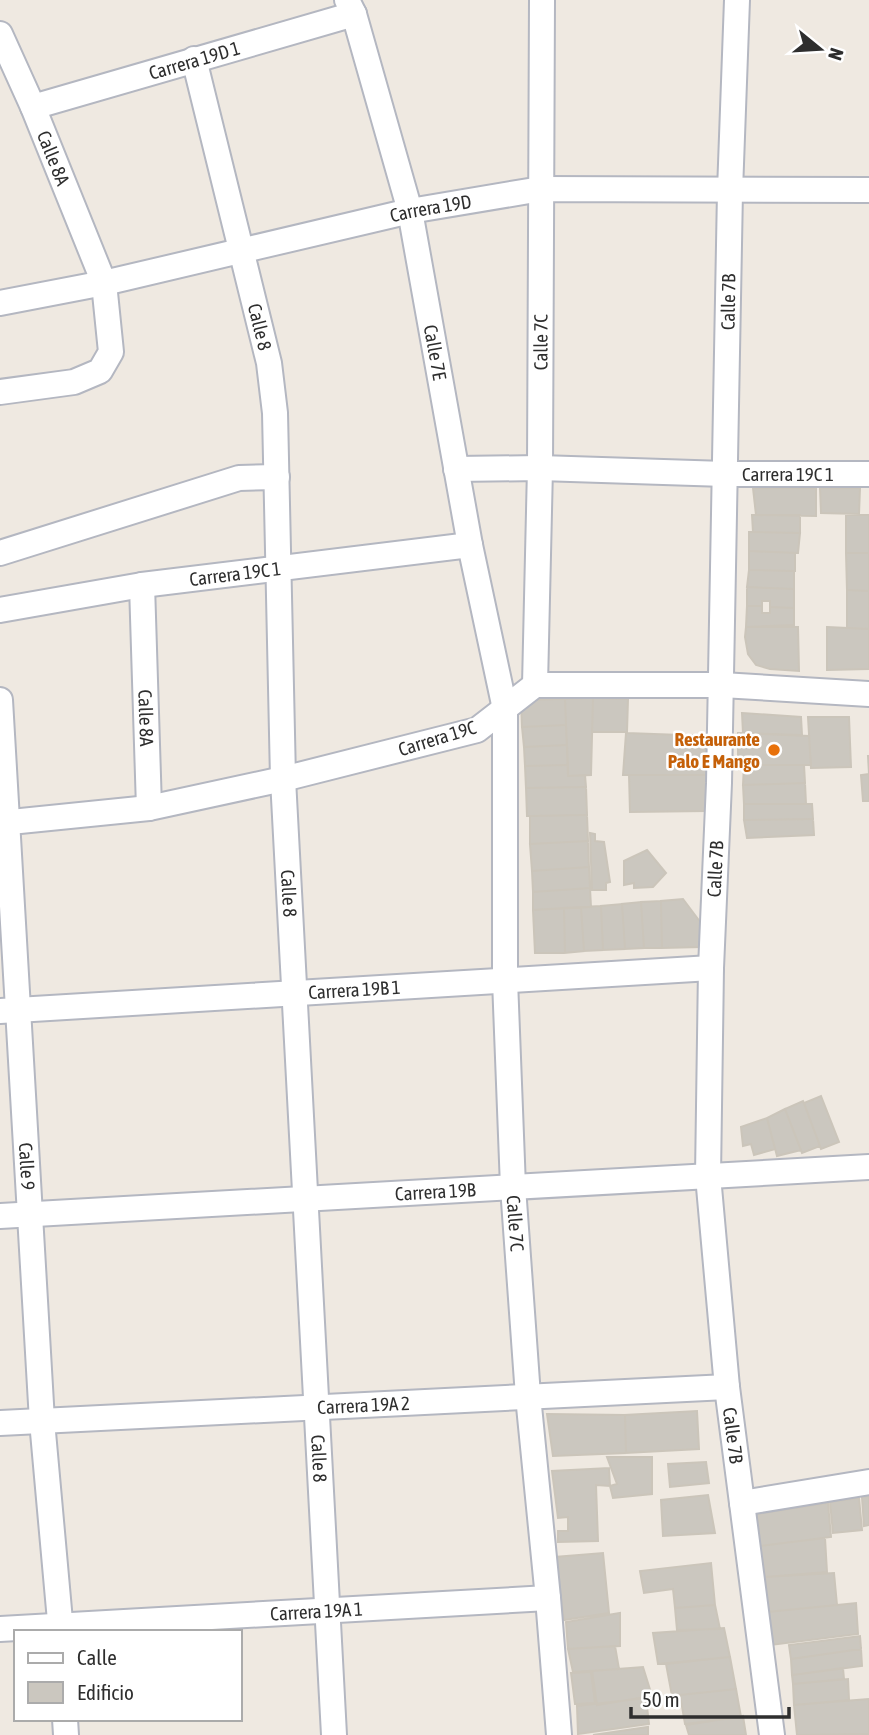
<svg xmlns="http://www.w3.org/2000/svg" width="869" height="1735" viewBox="0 0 869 1735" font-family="'Asap Condensed',sans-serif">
	<rect width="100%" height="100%" fill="#efe9e1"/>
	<path fill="#cbc7bf" stroke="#cbc5ba" stroke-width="2" d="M753 488H816V516L756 515Z
		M820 488H860L859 514 821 513Z
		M752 515H800V533L753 532Z
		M846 515H869V553H846Z
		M749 532 800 533 798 553 749 551Z
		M749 551 795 553V571L749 570Z
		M846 553H869V591L847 590Z
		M749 570 794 571V589L747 587Z
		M747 587 794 589V608L770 607V601H762V606H747Z
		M847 590 869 591V629L847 628Z
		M747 606H762V613H770V607L794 608V625L746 627Z
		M746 627H798L799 671 770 669 756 665 748 654 745 637Z
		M827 627 869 629V669L827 670Z
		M593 698 591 775 568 776 565 699Z
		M593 698 628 699 627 732H592Z
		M565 699 566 725 522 727 521 700Z
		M742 713 801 717 802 735 743 733Z
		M808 717H849L851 767 811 768Z
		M566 725 567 745 524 747 522 727Z
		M626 733 709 736 708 775H623Z
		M738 733 809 736 811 765H738Z
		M567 745 568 765 525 766 524 747Z
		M868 756H869V801H863L861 775 869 774Z
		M568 765V776L585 775 586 787 526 788 525 766Z
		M744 765H804L805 783 743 785Z
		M629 775H708L707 811 630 812Z
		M805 783 806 804H744L743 785Z
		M586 787 587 815 527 816 526 788Z
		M744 804H812L813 819 744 820Z
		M587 815 588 841 530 844V816Z
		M813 819 814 835 747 838 744 820Z
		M590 833 595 834V841L604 842 610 882 606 883V890H592Z
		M588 841 589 867 532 871 530 844Z
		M647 850 666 873 653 887 634 888V883L624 885V861Z
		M589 867 590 888 533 892 532 871Z
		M590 888 591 907 533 910V892Z
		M683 899 701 923V947L662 948 661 901Z
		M661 901 662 948H644L641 902Z
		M641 902 644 948 625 949 622 904Z
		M622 904 625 949 603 950 601 906Z
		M601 906 603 950 584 951 581 907Z
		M581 907 584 951 565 953 564 908Z
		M564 908 565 953H535L533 910Z
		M821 1096 839 1142 821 1149 804 1103Z
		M803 1101 820 1146 802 1153 785 1109Z
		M785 1109 801 1150 777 1156 767 1118Z
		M767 1118 775 1149 754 1155 751 1144 743 1146 741 1127Z
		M697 1411 699 1449 626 1453 625 1415Z
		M547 1414 625 1415 626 1453 553 1456Z
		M607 1457H652V1494L613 1498 610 1486 617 1484Z
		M706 1462 709 1483 670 1487 668 1464Z
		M609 1468 610 1486 596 1485 598 1541 558 1542V1531H568V1517L558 1518 552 1471Z
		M708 1495 715 1533 663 1536 661 1500Z
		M869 1496V1525L864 1526 862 1497Z
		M859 1498 862 1530 833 1533 830 1502Z
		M828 1503 831 1537 760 1546 757 1514Z
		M825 1538 827 1572 765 1577 760 1546Z
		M603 1553 609 1613 564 1620 555 1557Z
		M711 1563 715 1605 675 1608 673 1589 644 1593 640 1571Z
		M834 1573 837 1605 768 1612 765 1577Z
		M856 1603 858 1634 771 1645 768 1612Z
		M715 1605 720 1629 677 1630 675 1608Z
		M620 1613V1646L568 1649 566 1622Z
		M724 1628 730 1657 658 1664 653 1633Z
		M860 1636 861 1649 791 1659 789 1645Z
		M615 1646 619 1669 573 1672 568 1649Z
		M861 1649 862 1666 792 1675 791 1659Z
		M730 1657 736 1689 672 1696 666 1664Z
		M643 1667 652 1696 597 1705 592 1671Z
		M843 1668 844 1679 793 1684 792 1675Z
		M591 1672 595 1703 575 1704 571 1673Z
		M848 1679 849 1700 794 1705 793 1684Z
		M736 1689 741 1717 685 1724 680 1695Z
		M646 1698 649 1724 578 1734 577 1706Z
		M869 1699V1734L797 1735 794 1705Z
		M743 1716 746 1735H689L686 1725Z
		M648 1727V1735H593Z"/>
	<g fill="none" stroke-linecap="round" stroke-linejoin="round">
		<g stroke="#b4b7c1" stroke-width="28">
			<g id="minor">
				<path id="s1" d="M347 0 354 14 410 211 470 545 505 709V980L513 1187 528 1396 548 1598 559 1735"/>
				<path id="s2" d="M737 0 730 191 719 783 711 968 708 1176 727 1387 772 1735"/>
				<path id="s3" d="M0 34 33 107 104 283 111 352 100 371 74 382 0 392"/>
				<path id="s4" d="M194 59 269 363 275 413 283 779 334 1735"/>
				<path id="s5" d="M33 107 354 14"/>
				<path id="s6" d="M0 303 104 283 410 211 541 189 869 190"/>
				<path id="s7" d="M456 469 540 468 725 474H869"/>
				<path d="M0 553 239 478 277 477"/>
				<path id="s8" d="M142 585 149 808"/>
				<path id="s9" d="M0 610 142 585 470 545"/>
				<path id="s10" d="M535 685 540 468 542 0"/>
				<path id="s11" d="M0 700 42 1421 61 1632"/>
				<path d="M0 823 149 808 283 779 477 730 535 685H722L869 694"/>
				<path id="s12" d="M0 1011 711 968"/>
				<path id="s13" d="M0 1216 869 1167"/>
				<path id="s14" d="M0 1423 727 1387"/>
				<path d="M742 1503 869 1482"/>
				<path id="s15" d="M0 1629 548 1598"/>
				<path d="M65 1719 66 1735"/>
			</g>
		</g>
		<use href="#minor" stroke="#fff" stroke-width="24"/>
	</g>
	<circle fill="#e8710a" stroke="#fff" stroke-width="2.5" cx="774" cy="750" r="7"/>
	<g text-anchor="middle" stroke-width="5" stroke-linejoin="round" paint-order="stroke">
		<g font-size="19" fill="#2e2e2e" stroke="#fff">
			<text dy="7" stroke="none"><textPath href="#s5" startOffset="168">Carrera 19D 1</textPath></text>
			<text dy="7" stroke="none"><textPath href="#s3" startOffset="135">Calle 8A</textPath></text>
			<text dy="7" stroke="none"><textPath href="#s6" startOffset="441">Carrera 19D</textPath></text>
			<text transform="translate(728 302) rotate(-89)" y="7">Calle 7B</text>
			<text dy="7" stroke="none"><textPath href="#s4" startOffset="276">Calle 8</textPath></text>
			<text dy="7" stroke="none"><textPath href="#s10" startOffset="343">Calle 7C</textPath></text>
			<text dy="7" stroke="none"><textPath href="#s1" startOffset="364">Calle 7E</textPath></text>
			<text dy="7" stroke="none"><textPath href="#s7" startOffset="332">Carrera 19C 1</textPath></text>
			<text dy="7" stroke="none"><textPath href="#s9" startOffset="238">Carrera 19C 1</textPath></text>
			<text dy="7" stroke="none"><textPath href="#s8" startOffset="133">Calle 8A</textPath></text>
			<text transform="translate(437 738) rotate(-17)" y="7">Carrera 19C</text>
			<text transform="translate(715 869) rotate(-87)" y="7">Calle 7B</text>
			<text dy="7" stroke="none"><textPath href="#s4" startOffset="844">Calle 8</textPath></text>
			<text dy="7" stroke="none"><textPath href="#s12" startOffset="355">Carrera 19B 1</textPath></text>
			<text dy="7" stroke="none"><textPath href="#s11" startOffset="467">Calle 9</textPath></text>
			<text dy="7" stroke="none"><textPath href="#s13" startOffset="436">Carrera 19B</textPath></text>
			<text dy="7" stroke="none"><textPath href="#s1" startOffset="1242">Calle 7C</textPath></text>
			<text dy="7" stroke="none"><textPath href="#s14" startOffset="364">Carrera 19A 2</textPath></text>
			<text dy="7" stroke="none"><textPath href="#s2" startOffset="1437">Calle 7B</textPath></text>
			<text dy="7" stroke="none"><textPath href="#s4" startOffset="1410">Calle 8</textPath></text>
			<text dy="7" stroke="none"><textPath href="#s15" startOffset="317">Carrera 19A 1</textPath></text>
		</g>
		<g font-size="19" font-weight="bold" fill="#c56008" stroke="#fff" text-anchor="end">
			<text x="760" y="746">Restaurante<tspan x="760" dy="22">Palo E Mango</tspan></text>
		</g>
	</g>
	<rect x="14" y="1630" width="228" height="91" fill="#ffffff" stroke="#ababab" stroke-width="2"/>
	<rect x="28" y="1653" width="35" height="10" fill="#ffffff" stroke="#ababab" stroke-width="2"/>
	<text x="77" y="1665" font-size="21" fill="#2e2e2e">Calle</text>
	<rect x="28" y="1682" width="35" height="21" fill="#cbc7bf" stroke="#ababab" stroke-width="2"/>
	<text x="77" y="1700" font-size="21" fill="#2e2e2e">Edificio</text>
	<g transform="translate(820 49) rotate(108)" stroke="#ffffff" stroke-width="5" paint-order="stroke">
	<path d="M0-5L12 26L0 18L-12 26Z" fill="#2e2e2e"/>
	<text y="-10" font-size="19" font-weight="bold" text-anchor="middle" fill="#2e2e2e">N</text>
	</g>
	<path d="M631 1707v10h158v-10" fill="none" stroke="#2e2e2e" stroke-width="3.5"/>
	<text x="642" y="1707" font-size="21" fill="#2e2e2e" stroke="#ffffff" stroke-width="5" paint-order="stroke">50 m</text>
</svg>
